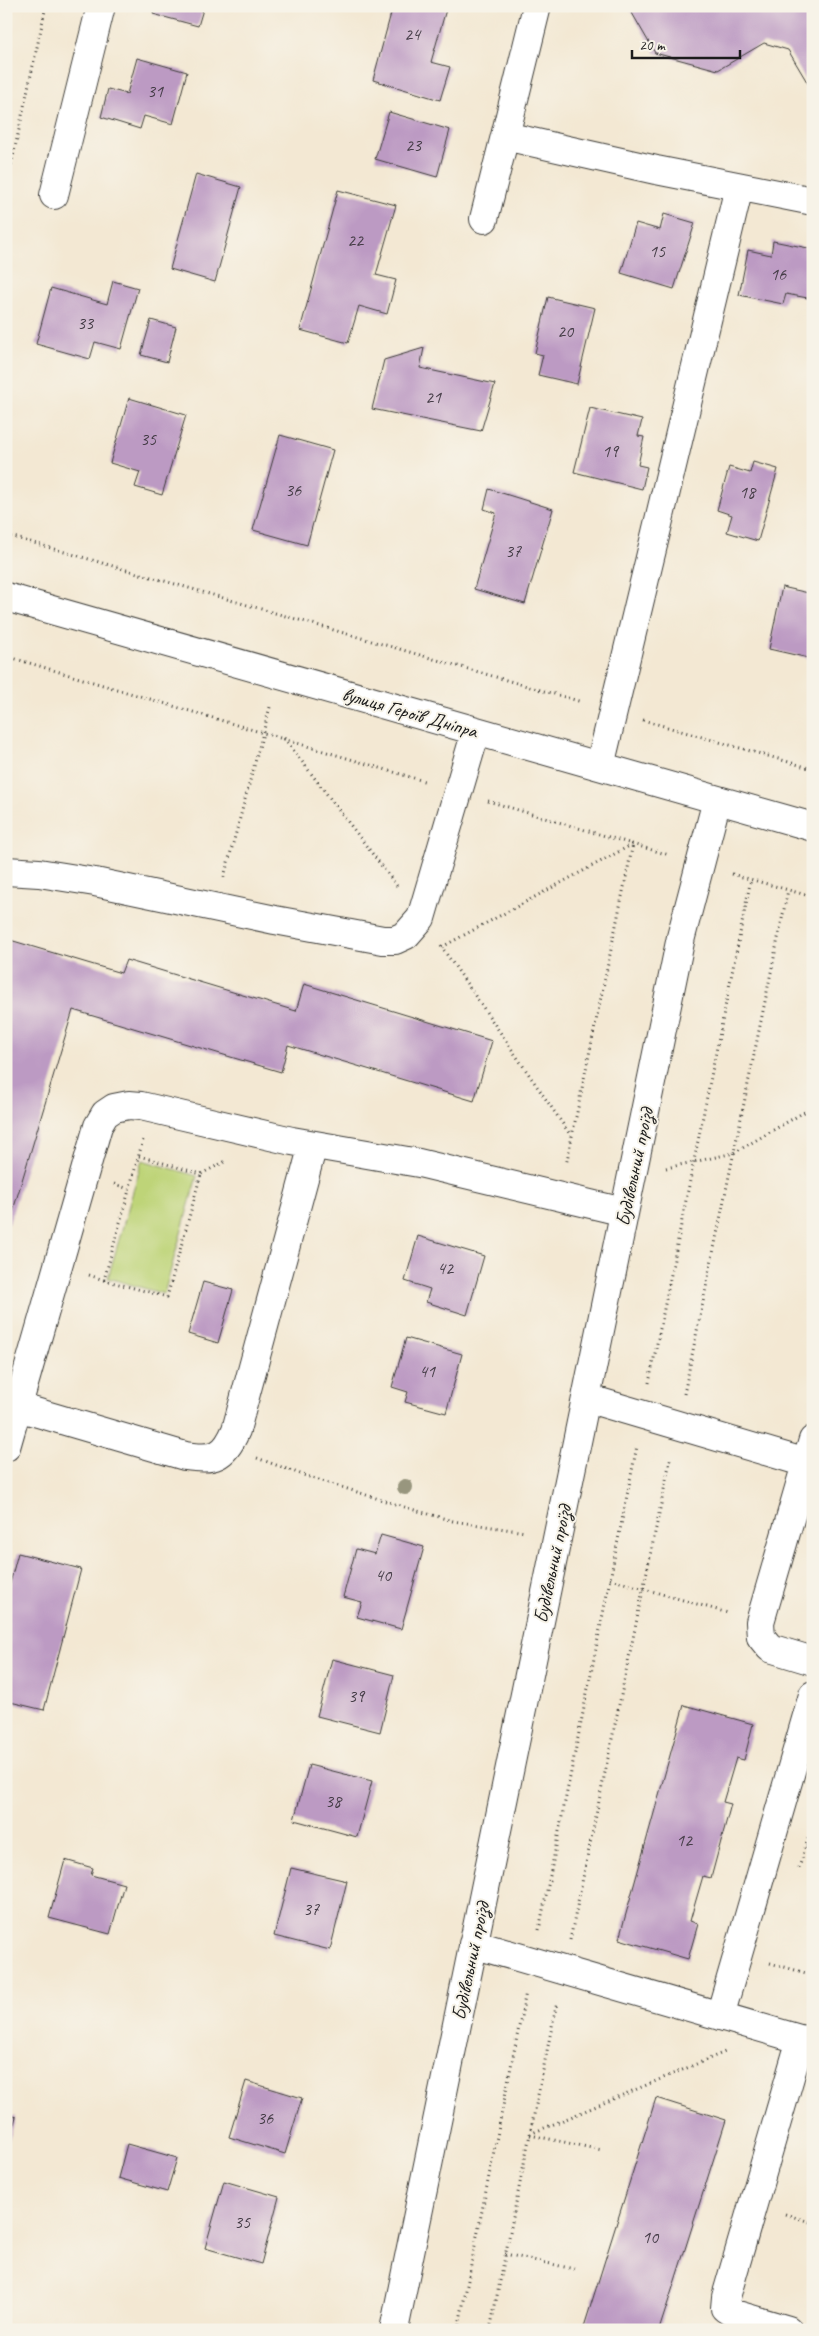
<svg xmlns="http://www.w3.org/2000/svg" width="819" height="2336" viewBox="0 0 819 2336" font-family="Caveat,sans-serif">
	<rect width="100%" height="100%" fill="#f7f3e8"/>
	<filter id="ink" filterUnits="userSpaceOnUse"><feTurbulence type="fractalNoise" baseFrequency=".02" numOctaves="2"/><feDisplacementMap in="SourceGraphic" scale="10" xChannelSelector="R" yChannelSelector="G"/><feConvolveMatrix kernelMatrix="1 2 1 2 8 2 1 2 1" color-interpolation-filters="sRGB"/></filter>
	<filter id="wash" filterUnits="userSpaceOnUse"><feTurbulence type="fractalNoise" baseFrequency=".0096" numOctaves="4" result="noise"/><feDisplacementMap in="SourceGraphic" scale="20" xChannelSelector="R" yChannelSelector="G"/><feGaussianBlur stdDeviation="1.12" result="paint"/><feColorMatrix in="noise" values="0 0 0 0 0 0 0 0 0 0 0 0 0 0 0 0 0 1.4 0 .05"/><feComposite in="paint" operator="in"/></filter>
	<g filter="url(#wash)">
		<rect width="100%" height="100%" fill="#f3e8d3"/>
		<path fill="#bed478" stroke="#6d784a" d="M142 1160 197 1176 164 1294 108 1278Z"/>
		<g id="blocks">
			<path fill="#bc9ac3" d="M155 6H204L198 26 153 14Z
				M393 6H447L431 62 450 67 440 100 373 80Z
				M628 6H813V92L788 50 764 43 718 70 655 53Z
				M137 58 187 72 173 124 144 116 140 129 101 117 108 89 127 94Z
				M389 112 450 130 437 177 375 159Z
				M196 174 241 187 215 282 170 269Z
				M338 190 396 205 376 275 396 280 387 314 359 306 348 343 300 330Z
				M664 214 695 223 674 289 621 273 636 223 660 230Z
				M773 241 813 249V299L786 294 783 304 739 295 748 250 771 255Z
				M113 281 138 288 121 349 95 342 90 359 36 344 51 288 107 304Z
				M548 297 595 308 577 384 538 375 543 355 535 353Z
				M151 320 176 327 167 362 141 355Z
				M424 348 420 368 495 384 481 431 372 409 384 360Z
				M129 398 186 415 162 495 135 487 140 472 110 463Z
				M590 408 642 420 638 436 644 437 638 465 647 467 642 489 574 472Z
				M280 435 333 450 307 545 253 530Z
				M753 462 778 469 758 541 727 532 732 515 717 510 729 467 750 473Z
				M489 489 553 509 525 604 474 589 496 513 484 509Z
				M782 587 813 594V659L769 649Z
				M10 940 121 973 126 960 296 1011 304 984 492 1041 474 1101 288 1045 281 1072 73 1010 9 1224 6 1223V951Z
				M418 1236 484 1256 467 1315 426 1302 430 1289 405 1281Z
				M203 1282 233 1290 218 1343 188 1334Z
				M406 1338 462 1354 446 1413 405 1402 408 1392 392 1387Z
				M381 1535 424 1547 401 1629 357 1617 362 1602 343 1597 356 1549 375 1554Z
				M18 1553 81 1569 44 1710 6 1701V1598Z
				M332 1659 394 1675 380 1732 317 1716Z
				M684 1705 753 1724 744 1760 736 1758 723 1802 731 1804 711 1878 703 1876 696 1900 690 1921 698 1924 688 1959 619 1939Z
				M309 1765 372 1781 357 1837 294 1820Z
				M65 1860 93 1868 91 1875 124 1884 110 1934 49 1918Z
				M291 1868 347 1881 330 1950 274 1936Z
				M246 2081 302 2098 285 2154 229 2137Z
				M656 2098 726 2120 673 2287 659 2330H583Z
				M6 2114 16 2117 7 2146H6Z
				M127 2144 177 2158 167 2192 118 2178Z
				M224 2181 279 2197 261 2264 205 2248Z"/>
		</g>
	</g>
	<g filter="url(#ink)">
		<use href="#blocks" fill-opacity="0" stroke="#3c3b37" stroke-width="1"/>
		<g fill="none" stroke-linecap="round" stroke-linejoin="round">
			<g stroke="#3c3b37" stroke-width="30">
				<path id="minor" d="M537 6 505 136 656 170 813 201
					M54 195 101 6
					M484 219 505 136
					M6 597 813 827
					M600 766 739 187
					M6 871 39 873 95 882 275 920 383 940H395L406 935 421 918 476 731
					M586 1398 813 1465
					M18 1407 185 1456C214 1460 224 1458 236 1430L313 1145
					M813 1440 760 1622 761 1637 770 1648 813 1661
					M6 1447 98 1126 105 1114 114 1108 129 1105 141 1106 292 1141 419 1163 624 1212
					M473 1944 813 2043
					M720 2016 813 1695
					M394 2330 681 937 717 800
					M788 2330 734 2314 725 2308 726 2297 801 2039"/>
			</g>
			<path stroke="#3c3b37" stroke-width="3" stroke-dasharray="1 4" stroke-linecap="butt" d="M6 189 46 6
				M6 535 582 702
				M6 656 427 782
				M643 720 813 769
				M284 738 397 886
				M488 801 669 855
				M732 874 813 897
				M224 877 270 707
				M441 946 571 1136
				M442 947 633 844 566 1165
				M139 1156 201 1174 228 1160
				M666 1168 734 1153 813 1107
				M114 1184 129 1189
				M89 1275 104 1280 143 1140
				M104 1280 167 1297 201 1174
				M649 1383 751 879
				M684 1394 788 890
				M257 1458 303 1475 411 1509 453 1521 525 1532
				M610 1579 728 1613
				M806 1847 813 1849
				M799 1868 813 1823
				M539 1930 637 1446
				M570 1940 671 1456
				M770 1963 813 1975
				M530 2134 725 2052
				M530 2135 602 2150
				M785 2214 813 2223
				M505 2254 574 2269
				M458 2330 526 1992
				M490 2330 557 2002"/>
			<use href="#minor" stroke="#fff" stroke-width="28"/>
		</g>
		<circle fill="#98967e" cx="405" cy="1487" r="8"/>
	</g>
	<g text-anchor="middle" stroke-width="4" stroke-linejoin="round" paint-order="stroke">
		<g font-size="18" fill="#443c46">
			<text x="412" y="40">24</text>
			<text x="155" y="97">31</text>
			<text x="413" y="151">23</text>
			<text x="355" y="246">22</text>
			<text x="657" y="257">15</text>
			<text x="778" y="280">16</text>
			<text x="85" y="329">33</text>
			<text x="565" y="337">20</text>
			<text x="433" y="403">21</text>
			<text x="148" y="445">35</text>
			<text x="610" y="457">19</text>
			<text x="293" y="496">36</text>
			<text x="747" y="498">18</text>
			<text x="513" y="557">37</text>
			<text x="445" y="1274">42</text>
			<text x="427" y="1377">41</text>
			<text x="383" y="1581">40</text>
			<text x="356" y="1702">39</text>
			<text x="333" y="1807">38</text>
			<text x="684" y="1846">12</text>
			<text x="311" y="1915">37</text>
			<text x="265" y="2124">36</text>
			<text x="242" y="2228">35</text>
			<text x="650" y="2243">10</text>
		</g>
		<g font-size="20" fill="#1c1c1c" stroke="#f7f3e8">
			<text transform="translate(410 712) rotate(16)" y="7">вулиця Героїв Дніпра</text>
			<text transform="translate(634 1167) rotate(-78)" y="7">Будівельний проїзд</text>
			<text transform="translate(552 1564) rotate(-78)" y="7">Будівельний проїзд</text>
			<text transform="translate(470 1961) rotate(-78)" y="7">Будівельний проїзд</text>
		</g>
	</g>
	<rect width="819" height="2336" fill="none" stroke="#f7f3e8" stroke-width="25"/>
	<path d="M632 50v8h108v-8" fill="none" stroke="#1c1c1c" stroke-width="2.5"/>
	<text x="639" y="50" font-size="15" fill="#1c1c1c" stroke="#f7f3e8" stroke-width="4" paint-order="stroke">20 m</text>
</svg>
